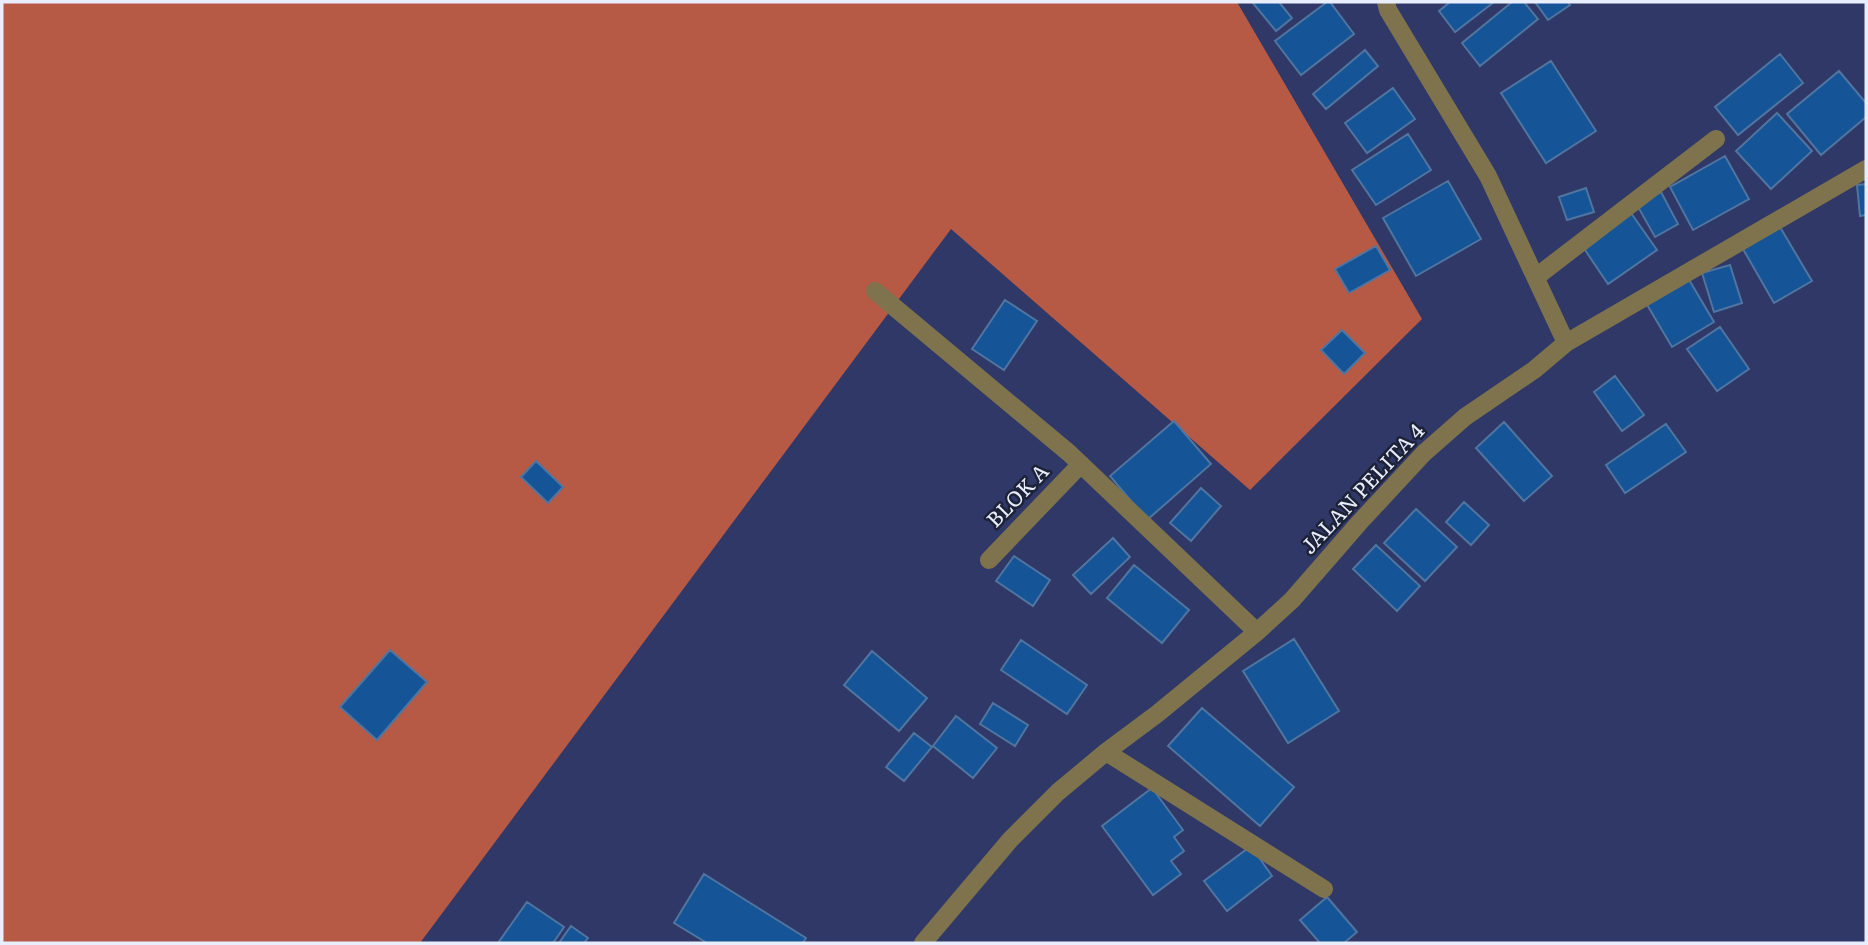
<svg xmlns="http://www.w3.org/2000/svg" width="1868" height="945" viewBox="0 0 1868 945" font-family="Literata,serif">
	<rect width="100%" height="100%" fill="#2f3866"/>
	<path fill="#b75a45" d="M2 2H1237L1422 319 1250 490 951 229 420 943H2Z"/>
	<path fill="#145497" stroke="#5075a0" stroke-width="2" d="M1252 2H1279L1292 18 1276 31Z
		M1327 2H1330L1354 34 1301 75 1275 41Z
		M1450 2H1494L1455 32 1439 11Z
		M1512 2H1524L1538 19 1480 66 1462 43Z
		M1535 2H1568L1570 5 1548 20Z
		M1365 50 1378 66 1326 109 1313 94Z
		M1780 54 1803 83 1738 135 1715 107Z
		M1551 61 1596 131 1546 163 1501 93Z
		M1839 71 1866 103V117L1821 155 1787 114Z
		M1393 88 1415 119 1367 153 1345 123Z
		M1777 113 1812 151 1771 189 1736 151Z
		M1408 134 1431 170 1376 205 1352 170Z
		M1725 156 1749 199 1693 230 1670 187Z
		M1448 181 1481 239 1416 276 1383 218Z
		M1866 184V215L1860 216 1857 185Z
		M1586 188 1594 212 1567 220 1559 197Z
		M1661 192 1678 224 1655 237 1637 205Z
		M1631 213 1657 250 1608 284 1583 247Z
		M1780 227 1812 281 1774 303 1743 249Z
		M1376 246 1390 270 1349 293 1335 269Z
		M1730 265 1742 303 1714 312 1702 273Z
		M1688 278 1714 322 1672 347 1646 303Z
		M1005 300 1037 321 1004 370 972 349Z
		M1720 327 1749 369 1717 391 1687 349Z
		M1342 330 1365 353 1344 374 1321 350Z
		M1615 376 1644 415 1622 431 1594 392Z
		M1174 421 1211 464 1147 520 1110 476Z
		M1504 422 1552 476 1524 501 1476 448Z
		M1666 424 1686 452 1625 493 1606 465Z
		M536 461 563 487 548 503 521 477Z
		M1201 488 1221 506 1191 541 1170 523Z
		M1464 502 1489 525 1471 545 1446 522Z
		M1416 509 1457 547 1425 581 1384 543Z
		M1113 538 1130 557 1091 594 1073 575Z
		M1376 545 1420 586 1397 611 1353 569Z
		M1014 556 1050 580 1033 606 996 581Z
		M1134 565 1189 610 1162 643 1107 598Z
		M1294 639 1339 711 1288 743 1243 671Z
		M1021 640 1087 685 1067 714 1001 670Z
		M390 650 427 682 377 740 340 707Z
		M872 651 927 698 899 731 844 685Z
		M993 703 1028 725 1015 746 980 724Z
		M1202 708 1294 787 1260 826 1168 746Z
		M956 716 997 748 973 778 933 746Z
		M914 733 932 747 904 781 886 767Z
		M1152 788 1183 830 1174 837 1184 851 1171 861 1181 874 1153 895 1102 826Z
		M1251 846 1272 876 1227 911 1204 881Z
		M704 874 806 938 803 943H707L674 923Z
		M1327 897 1357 932 1344 943H1320L1300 920Z
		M527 902 564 927 553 943H498Z
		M571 926 588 938 584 943H559Z"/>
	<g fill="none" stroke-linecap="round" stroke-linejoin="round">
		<path stroke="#7e734c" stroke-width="18" d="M1536 277 1716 139
			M875 291 1069 453 1257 632
			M1566 343 1866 169
			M989 560 1081 464
			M1106 752 1324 889
			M923 943 1010 840 1058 792 1106 752 1157 714 1257 632 1292 600 1359 523 1424 453 1465 417 1534 370 1566 343 1488 176 1388 10 1386 2"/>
	</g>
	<g text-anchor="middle" stroke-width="5" stroke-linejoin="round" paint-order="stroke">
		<g font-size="21" fill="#e9eeff" stroke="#1d2237">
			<text transform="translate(1363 489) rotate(-47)" y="7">JALAN PELITA 4</text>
			<text transform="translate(1018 496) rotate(-46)" y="7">BLOK A</text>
		</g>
	</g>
	<rect width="1868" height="945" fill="none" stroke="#e9eeff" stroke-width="7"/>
</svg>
